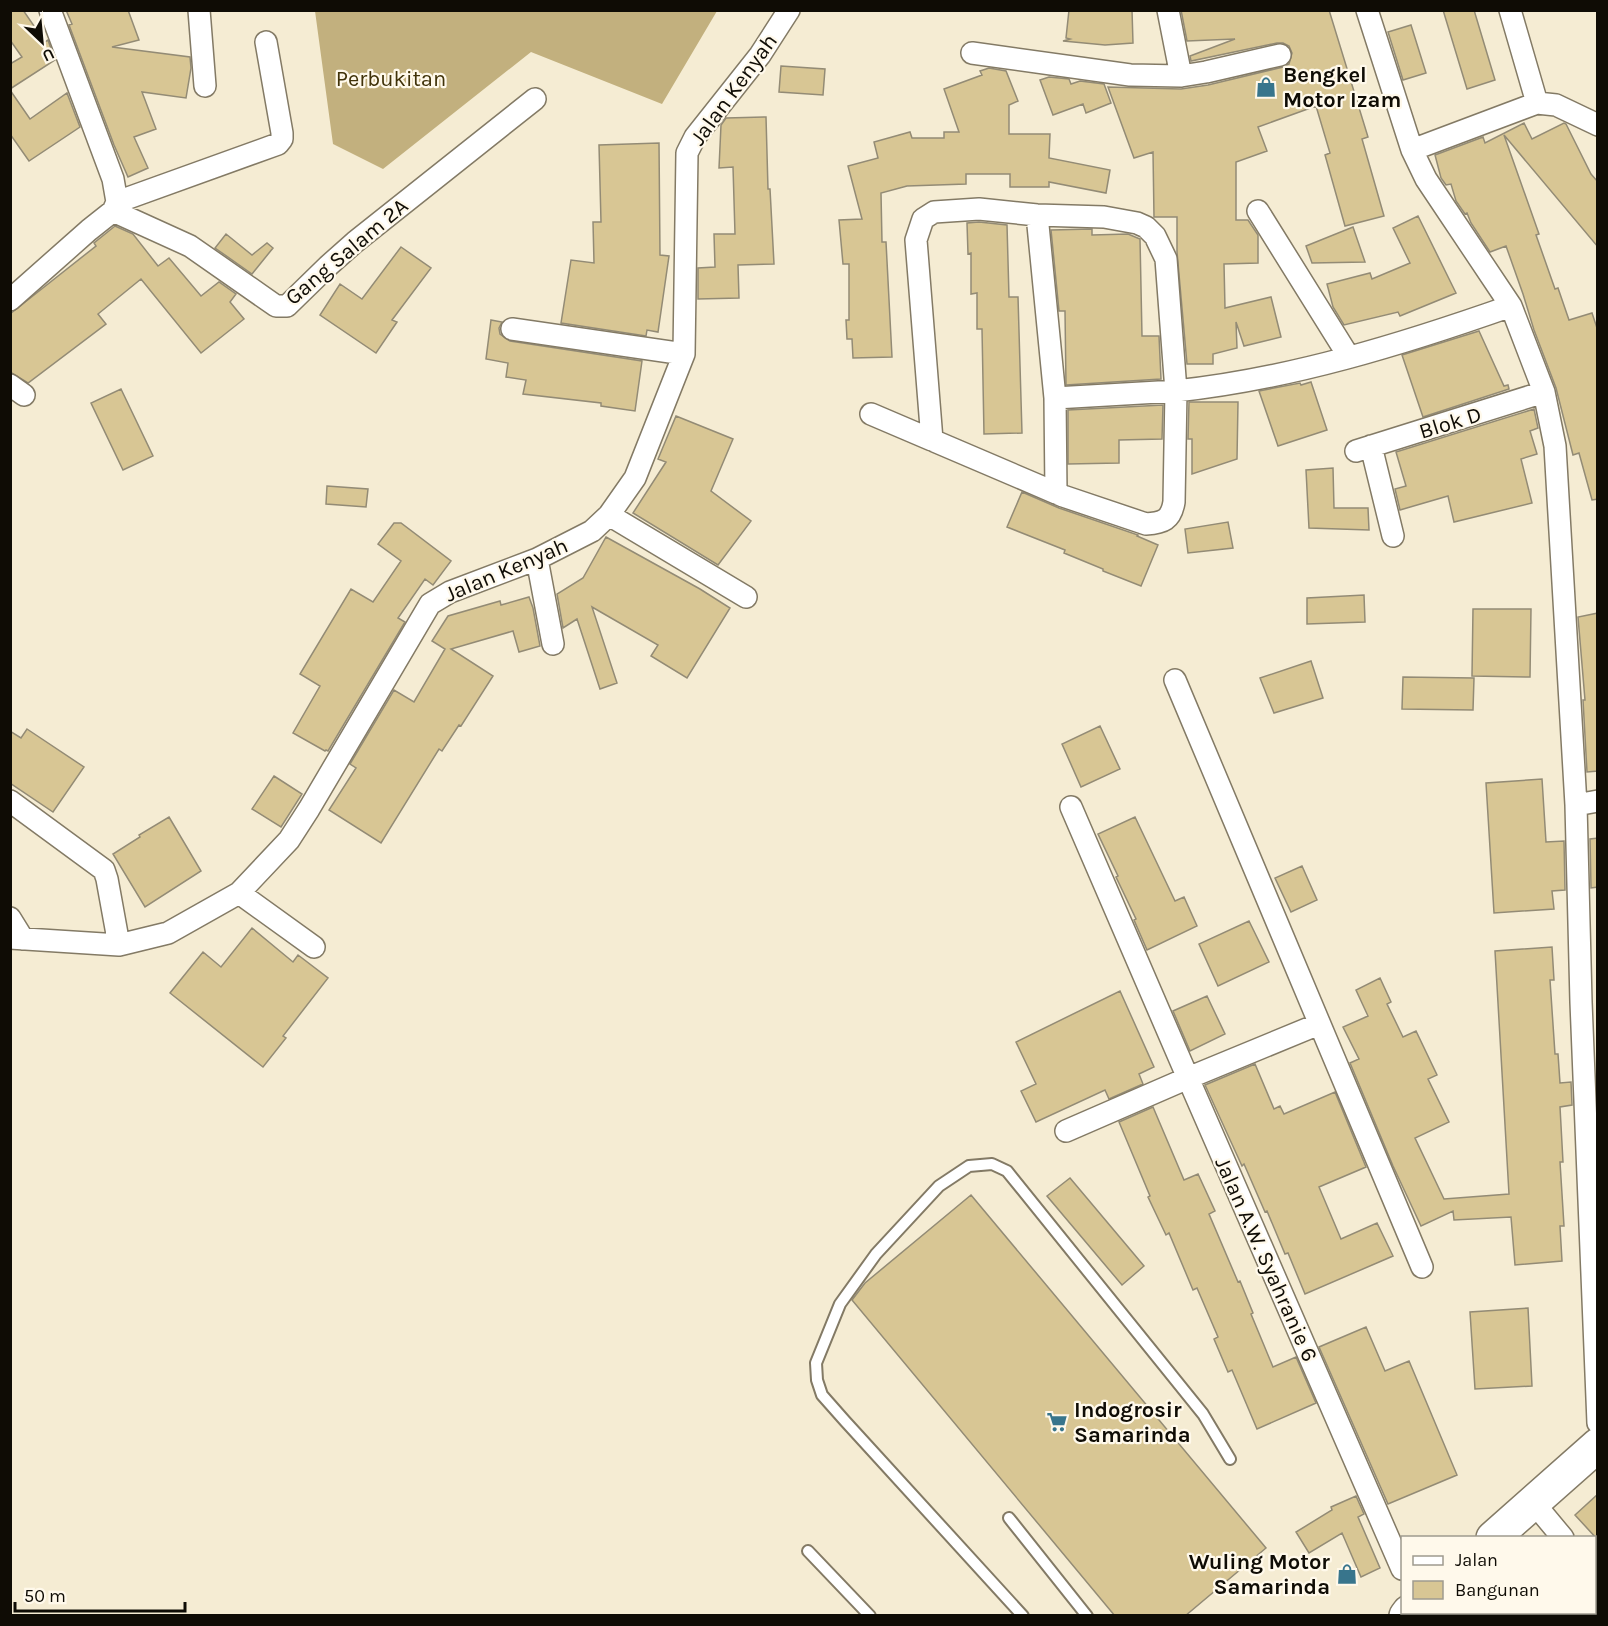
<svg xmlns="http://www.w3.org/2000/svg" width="1608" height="1626" viewBox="0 0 1608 1626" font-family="Karla,sans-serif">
	<rect width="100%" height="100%" fill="#f5ecd3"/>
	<path fill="#c2b07e" d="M315 11V10L717 11 662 104 531 52 383 169 333 144Z"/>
	<path fill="#d8c694" stroke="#938b75" stroke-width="1.5" d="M10 10H23L45 42 48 40 55 60 10 89V64L22 57 10 40Z
		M66 10H128L139 40 112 47 190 57 191 68 186 98 142 92 156 129 134 137 148 168 128 177 114 145 69 25 72 24Z
		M1069 10H1132L1133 43 1105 45 1063 41 1070 39 1066 38Z
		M1181 10H1329L1368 137 1362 139 1384 216 1345 226 1325 155 1330 153 1316 106 1258 127 1267 151 1236 162V220H1248L1258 235V263L1224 264 1225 308 1271 297 1281 337 1244 346 1236 322 1237 348 1213 354V364H1187L1177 252V217H1154L1153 152 1134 158 1108 87 1181 89 1208 85 1283 67 1289 64 1292 53 1289 46 1283 43H1277L1191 61 1190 56 1235 39 1187 41Z
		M1443 10H1474L1495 80 1467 89Z
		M1411 25 1426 73 1403 80 1388 32Z
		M781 66 825 69 823 95 779 92Z
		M989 68 1006 71 1018 101 1009 105V134H1050L1049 158 1110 170 1106 193 1049 182V187H1010V174H966V184L907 186 881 193 882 242H886L892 357 853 358 852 339H847L846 320H849V264H843L839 220 862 219 848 166 878 158 874 142 910 132 912 138H944V132H959L944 89 982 75 980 71Z
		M1049 77 1069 79 1071 84 1080 81 1104 84 1111 103 1086 113 1083 104 1053 115 1040 80Z
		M10 90 30 119 67 93 80 127 29 161 10 134Z
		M766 117 768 189H770L774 264 738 265 739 298 698 299V268L715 267 714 234H735L733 167 719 168 721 125 726 118Z
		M1524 123 1532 139 1564 123 1566 124 1591 174 1598 182V247L1504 135 1539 234 1536 235 1555 289 1558 288 1569 320 1592 313 1598 331V499L1592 500 1579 453 1573 455 1556 388 1534 330 1523 294 1506 246 1490 252 1471 223 1467 213 1465 214 1456 201 1451 184 1446 185 1441 178 1435 155 1483 137 1485 143Z
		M659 143 660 255 669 256 658 332 647 330 646 336 561 323 571 260 594 263 593 222H601L599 145Z
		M1418 216 1456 293 1400 316 1398 312 1344 325 1333 307 1327 284 1370 273 1372 279 1410 263 1393 228Z
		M979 222 1007 225 1009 297H1018L1022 433 984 434 982 329H977V293L971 294V253L968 254 967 223Z
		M115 226 133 234 158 266 169 258 201 296 219 282 236 294 230 302 244 319 201 353 141 279 98 314 106 324 28 383 10 372V314L96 246 94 243Z
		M1353 227 1365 262 1312 263 1306 246Z
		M1092 229V235L1128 234 1140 239 1142 336H1159L1161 379 1066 385 1065 311H1059L1051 230Z
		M226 234 252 255 267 243 273 248 252 274 215 248Z
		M401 247 431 268 392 320 397 322 376 353 320 315 340 284 362 299Z
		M491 320 502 322 499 328 500 334 510 341 642 361 635 411 601 406V403L523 394 526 380 506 377 508 363 486 359Z
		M1479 331 1504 386 1508 385 1509 389 1423 417 1402 355Z
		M1311 382 1327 430 1278 446 1259 391 1300 383 1301 385Z
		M121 389 153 456 123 470 91 403Z
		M1189 402H1238L1237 459 1192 474V439H1188Z
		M1163 405 1162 439 1119 440V463L1068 464V410Z
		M1534 409 1538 428 1530 431 1537 454 1521 459 1532 503 1454 522 1448 496 1400 510 1395 489 1406 486 1396 452Z
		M676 416 733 439 711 491 751 521 718 565 633 513 666 462 658 459Z
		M1333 468 1334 508H1368L1369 530 1309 528 1306 470Z
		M327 486 368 489 366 507 326 504Z
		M1022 492 1059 508 1138 535 1137 536 1158 545 1141 586 1103 571V569L1064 553 1065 550 1007 527Z
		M1228 522 1233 548 1188 553 1185 529Z
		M394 523H401L451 561 433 585 425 579 398 618 405 622 328 751 326 750 325 751 293 733 320 686 300 674 351 589 373 602 401 561 378 544Z
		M606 537 700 589 730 608 687 678 651 656 658 645 592 607 617 683 600 689 577 619 563 628 557 594 583 578Z
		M1364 595 1365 622 1307 624V598Z
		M529 597 533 608 540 646 519 652 513 631 451 649 493 676 461 726 459 725 442 751 439 749 381 843 329 810 356 768 350 764 394 690 414 702 445 649 432 641 448 616 500 601 501 605Z
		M1473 609H1531L1530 677 1472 676Z
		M1598 613V771L1587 772 1583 700H1585L1578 617Z
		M1311 661 1323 698 1274 713 1260 678Z
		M1403 677 1474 678 1473 710 1402 709Z
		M1100 726 1120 769 1081 787 1062 744Z
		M27 729 84 767 53 812 10 783V731L21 738Z
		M274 776 302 794 281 827 252 809Z
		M1542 779 1546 842 1564 841 1565 890 1552 891 1554 909 1494 913 1486 783Z
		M169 817 201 871 145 907 113 854 140 837 139 835Z
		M1135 817 1175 901 1184 897 1197 926 1147 950 1134 920 1136 919 1116 877 1118 876 1098 834Z
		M1598 838V887L1591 888 1590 839Z
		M1302 866 1317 900 1291 912 1275 878Z
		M1249 921 1269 962 1218 986 1199 944Z
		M252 928 293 962 298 955 328 978 283 1036 286 1038 263 1067 170 993 203 952 221 967Z
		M1552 947 1554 980H1550L1555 1054H1558L1560 1083 1571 1082 1572 1105 1560 1107 1563 1162H1560L1564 1226H1560L1562 1261 1515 1265 1511 1217 1454 1220 1453 1211 1421 1226 1393 1166 1350 1063 1359 1059 1343 1027 1368 1016 1356 990 1380 978 1391 1002 1387 1004 1403 1037 1416 1031 1437 1075 1428 1079 1449 1122 1415 1138 1444 1199 1509 1194 1495 951Z
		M1120 991 1154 1067 1139 1074 1143 1084 1109 1099 1105 1090 1036 1122 1021 1091 1036 1084 1016 1042Z
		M1207 996 1225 1034 1190 1051 1173 1011Z
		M1255 1064 1274 1109 1280 1106 1284 1114 1335 1092 1366 1167 1319 1187 1341 1239 1377 1223 1393 1256 1305 1294 1288 1253 1285 1254 1267 1211 1265 1212 1244 1164 1242 1166 1205 1085Z
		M1153 1107 1184 1180 1198 1174 1215 1211 1209 1214 1238 1282 1240 1281 1253 1313 1251 1314 1273 1367 1296 1357 1316 1403 1257 1429 1232 1370 1228 1372 1214 1339 1218 1337 1197 1288 1193 1290 1169 1233 1166 1235 1148 1197 1150 1196 1119 1122Z
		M1070 1178 1144 1266 1122 1285 1047 1196Z
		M971 1195 1266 1548 1185 1616H1115L852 1300 865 1283Z
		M1528 1308 1532 1386 1475 1389 1470 1312Z
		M1366 1327 1385 1371 1409 1361 1457 1475 1388 1504 1319 1347Z
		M1598 1494V1540L1575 1515Z
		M1356 1496 1364 1514 1358 1517 1380 1568 1361 1577 1342 1533 1309 1553 1296 1532 1332 1510 1331 1507Z"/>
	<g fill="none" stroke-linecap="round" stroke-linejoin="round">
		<g stroke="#837a65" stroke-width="14">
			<path id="lane" d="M1009 1518 1087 1616
				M808 1551 870 1616
				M1023 1616 845 1421 822 1395 817 1380 816 1363 840 1304 876 1254 939 1186 969 1166 992 1164 1007 1171 1203 1414 1230 1459"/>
		</g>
		<g stroke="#837a65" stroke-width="24">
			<path id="street" d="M199 10 205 86
				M1168 10 1181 76
				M1367 10 1412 150 1426 179 1511 306 1544 392 1555 446 1576 805 1581 1002 1598 1423
				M1510 10 1537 103
				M972 53 1130 75 1181 76 1206 72 1280 55
				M1412 150 1537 103 1556 105 1598 125
				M117 202 278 144 282 139V133L266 42
				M113 211 190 246 276 306H287L328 266 355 242 535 99
				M1258 211 1349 357
				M1037 215 1055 398 1056 493
				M10 300 89 230 113 211 117 202 113 179 50 10
				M512 329 684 354
				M10 385 24 395
				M871 414 1063 496 1146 524C1163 523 1171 520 1174 502L1176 391C1290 379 1403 344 1511 306
				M932 440 916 240 923 219 934 212 979 209 1037 215 1104 217 1137 223 1146 227 1155 236 1166 259 1176 391 1055 398
				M1371 446 1393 536
				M1356 451 1544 392
				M609 515 746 597
				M537 559 553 644
				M1175 680 1422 1267
				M10 801 104 870 107 879 119 945
				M1576 805 1598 801
				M239 893 314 947
				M10 918 23 939
				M10 938 119 945 168 933 239 893 289 840 309 809 430 604 450 592 537 559 592 531 609 515 635 478 684 354 687 153 695 137 760 55 789 10
				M1319 1024 1188 1078 1402 1569
				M1066 1131 1188 1078 1071 807
				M1533 1502 1563 1538
				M1594 1574 1598 1577"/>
		</g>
		<g stroke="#837a65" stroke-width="36">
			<path id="highway" d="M1493 1538 1598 1445
				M1406 1616 1409 1612"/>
		</g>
		<use href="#lane" stroke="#fff" stroke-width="10"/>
		<use href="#street" stroke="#fff" stroke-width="21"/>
		<use href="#highway" stroke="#fff" stroke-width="33"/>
	</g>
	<defs>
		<g id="shop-bare" transform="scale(1.62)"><path d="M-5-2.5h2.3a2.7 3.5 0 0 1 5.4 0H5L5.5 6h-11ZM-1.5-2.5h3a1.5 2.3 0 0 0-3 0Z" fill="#38758c" stroke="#fff9eb" stroke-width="2.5" paint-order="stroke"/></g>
		<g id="supermarket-bare" transform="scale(1.62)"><path d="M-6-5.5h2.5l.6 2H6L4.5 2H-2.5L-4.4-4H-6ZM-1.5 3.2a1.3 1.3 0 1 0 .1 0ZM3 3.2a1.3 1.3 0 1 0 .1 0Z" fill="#38758c" stroke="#fff9eb" stroke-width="2.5" paint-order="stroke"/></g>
	</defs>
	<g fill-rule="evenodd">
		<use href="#shop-bare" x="1266" y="87"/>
		<use href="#supermarket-bare" x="1057" y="1422"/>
		<use href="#shop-bare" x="1347" y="1574"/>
	</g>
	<g text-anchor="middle" stroke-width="4.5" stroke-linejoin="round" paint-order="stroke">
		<g font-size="22" font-weight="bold" fill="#0f0c05" stroke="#fff9eb" text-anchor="start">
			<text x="1283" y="82">Bengkel<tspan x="1283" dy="25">Motor Izam</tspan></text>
			<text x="1074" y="1417">Indogrosir<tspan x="1074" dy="25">Samarinda</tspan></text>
			<text x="1330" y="1569" text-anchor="end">Wuling Motor<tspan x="1330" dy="25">Samarinda</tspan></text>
		</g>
		<g font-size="22" fill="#403209" stroke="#fff9eb">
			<text x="391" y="86">Perbukitan</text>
		</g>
		<g font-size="22" fill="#0f0c05" stroke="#fff9eb">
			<text transform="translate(733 89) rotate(-54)" y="8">Jalan Kenyah</text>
			<text transform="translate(346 251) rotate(-40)" y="8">Gang Salam 2A</text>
			<text transform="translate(1450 422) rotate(-17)" y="8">Blok D</text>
			<text transform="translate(506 569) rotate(-23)" y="8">Jalan Kenyah</text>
			<text transform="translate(1267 1259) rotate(66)" y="8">Jalan A.W. Syahranie 6</text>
		</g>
	</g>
	<rect width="1608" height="1626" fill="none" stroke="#0f0c05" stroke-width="24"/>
	<rect x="1401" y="1536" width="195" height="78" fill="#fff9eb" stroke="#9f9a8f" stroke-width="1.5"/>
	<rect x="1413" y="1556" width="30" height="9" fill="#ffffff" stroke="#9f9a8f" stroke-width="1.5"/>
	<text x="1455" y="1566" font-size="18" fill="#0f0c05">Jalan</text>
	<rect x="1413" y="1581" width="30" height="18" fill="#d8c694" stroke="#9f9a8f" stroke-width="1.5"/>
	<text x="1455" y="1596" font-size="18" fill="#0f0c05">Bangunan</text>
	<g transform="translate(42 42) rotate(154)" stroke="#fff9eb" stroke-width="4.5" paint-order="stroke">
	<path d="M0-4.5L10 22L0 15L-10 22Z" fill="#0f0c05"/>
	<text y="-9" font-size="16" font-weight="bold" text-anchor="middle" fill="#0f0c05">U</text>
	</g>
	<path d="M15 1602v9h170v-9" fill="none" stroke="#0f0c05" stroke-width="3"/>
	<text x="24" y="1602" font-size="18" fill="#0f0c05" stroke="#fff9eb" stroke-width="4.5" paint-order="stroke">50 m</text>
</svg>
